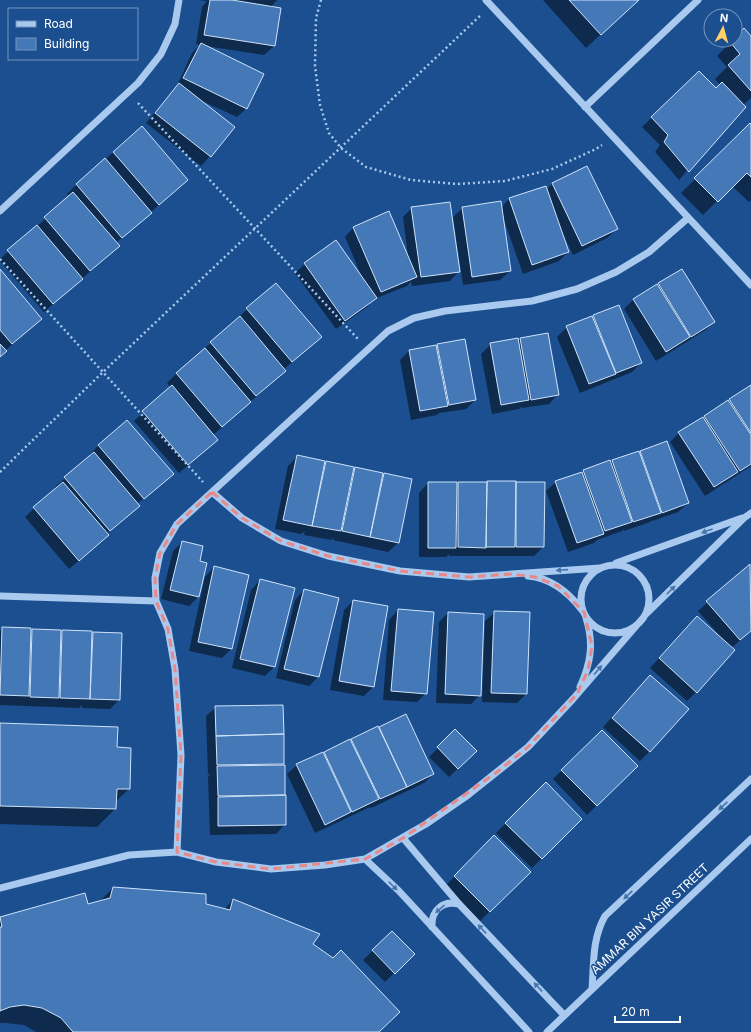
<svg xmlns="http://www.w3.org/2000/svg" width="751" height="1032" viewBox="0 0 751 1032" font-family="Inter,sans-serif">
	<rect width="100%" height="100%" fill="#1b4f8f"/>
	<path fill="#0007" d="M199 0H277L271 7 274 46 264 55 206 46 247 108 237 117 200 100 234 127 210 156 201 166 146 123 176 88 192 53 200 45 196 44 202 7 207 1Z
		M543 0H638L586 48Z
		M751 37V98L743 105 679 180 655 152 660 145 642 127 699 72 716 89 720 85 715 79 727 67 717 56 733 40H735V38Z
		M750 125 751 126V200L749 202 732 186 703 215 681 193Z
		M142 127 187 180 116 243 109 255 44 312 0 261V259L70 197 67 194 76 185Z
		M586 167 617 229 607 238 573 255 564 236 563 237 568 252 559 261 523 274 503 217 510 271 500 280 463 285 453 217 463 208H501L509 199 545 187 546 190 552 184Z
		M412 208 459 271 450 281 412 286 411 281 407 286 374 299 367 307 336 329 295 273 305 264 335 242 361 275 345 237 354 227 408 256 403 217Z
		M0 271 41 318 5 351 0 357Z
		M659 284 714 322 704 331 656 361 624 309 634 299Z
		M619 306 641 363 632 372 580 393 557 337 567 327Z
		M247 309 321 337 284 369 275 380 213 435 207 449 179 473 134 421 171 388 167 383 176 374 238 319V318Z
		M547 334 558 394 549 404 522 408V406L519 409 492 414 481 354 491 344 518 342 520 339Z
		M438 345 475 400 466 409 439 413 437 415 411 420 400 360 409 351Z
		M751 386V466L705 496 670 442 679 433Z
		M127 421 163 483 137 504 139 506 129 515 107 534 108 535 98 545 69 569 25 517 56 488 55 487 65 478 90 456 89 455 98 446Z
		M641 451 688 503 678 512 652 521V520L650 522 624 531V529L622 531 597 540 594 543 568 552 546 491 556 482 581 473 584 470 610 463 612 461 639 453Z
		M297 457 323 466 327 463 352 472 355 468 411 480 398 543 388 552 333 540 334 537 331 540 304 535 305 531 301 534 275 529 288 466Z
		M428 483 456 485 458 483H544L543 547 534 556H449V554L446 557H419V493Z
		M182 542 199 562 198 597 189 606 161 599 173 551Z
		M750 565 751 631 731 648 696 692 687 701 650 668 697 617 718 636 719 635 698 611Z
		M214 567 247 576 231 649 222 658 189 651 205 577Z
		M260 580 294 589 274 667 265 676 232 668 251 590Z
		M304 590 338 598 318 677 309 686 276 678 295 600Z
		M353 601 373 687 364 696 330 690 344 610Z
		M398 610 426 693 417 702 383 700 389 620Z
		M495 612 526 694 517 703 482 702 485 621Z
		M448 613 480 695 471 704 436 703 439 622Z
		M2 628 91 632V635L93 633 121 634 119 700 110 709 82 708V705L79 708 0 705V631Z
		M641 686 650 751 640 761 603 727Z
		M282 706 285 824 276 834 210 835 208 777 210 774H208L206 716 216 707Z
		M0 724 116 748 129 789 115 802V809L97 827 0 824Z
		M380 727 433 774 424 783 371 808 370 807 315 833 287 774 297 765Z
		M455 731 476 751 449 777 429 757Z
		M602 731 637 766 587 815 553 779Z
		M546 784 581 819 532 868 496 833Z
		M494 837 530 872 480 921 445 886Z
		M113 888 205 905 224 910 233 900 312 944 378 1032H36L24 1025 6 1023H0V918L84 894 88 905 99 902Z
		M392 932 413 954 385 982 363 960Z"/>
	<path fill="#4478b7" stroke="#cfe3fa" d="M210 0H232L281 8 275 46 204 35Z
		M569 0H639L601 35Z
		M744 28 751 36V91L728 65 740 54 730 42 732 40H735V37Z
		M201 43 264 74 247 109 183 78Z
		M699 71 716 88 722 82 746 107 689 172 664 142 668 135 651 117Z
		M179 83 235 127 211 157 155 113Z
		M750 123 751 124V177L747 173 718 202 694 178Z
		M142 126 188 180 159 205 113 152Z
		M105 158 152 213 122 238 76 184Z
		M587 166 618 229 582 246 552 183Z
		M546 186 569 252 532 265 509 198Z
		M73 192 120 246 90 271 44 217Z
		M501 201 511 271 472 277 462 207Z
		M450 202 460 272 421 277 411 207Z
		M389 211 417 277 381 292 353 227Z
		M37 225 83 279 53 304 7 250Z
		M336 240 377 298 345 321 304 263Z
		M0 269 42 319 12 344 0 330Z
		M682 269 715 322 691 337 658 283Z
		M276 283 322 337 292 362 246 308Z
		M657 284 690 337 666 352 633 299Z
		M619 305 642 363 616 373 593 315Z
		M240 316 286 371 256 396 210 342Z
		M592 316 616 374 589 384 566 326Z
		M548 333 559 395 531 400 520 338Z
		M518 338 529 400 501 405 490 343Z
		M465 339 476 400 449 405 437 344Z
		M0 344 7 351 0 357Z
		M436 345 448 406 420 411 409 350Z
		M205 348 251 402 222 427 176 373Z
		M172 385 218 440 188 465 142 411Z
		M751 385V433L729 399Z
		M728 400 751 435V464L740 471 704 416Z
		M703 417 738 472 714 487 678 432Z
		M127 420 174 474 144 499 98 445Z
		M667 441 689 503 662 513 640 451Z
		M639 451 661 513 633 522 612 460Z
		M94 452 140 506 110 531 64 477Z
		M297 455 325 461 312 526 283 520Z
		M610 460 632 522 605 531 583 470Z
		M326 461 354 467 341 531 312 526Z
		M355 467 383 473 370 537 342 531Z
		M582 472 604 534 577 543 555 481Z
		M384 473 412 479 399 543 370 537Z
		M487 481H516L515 547H486Z
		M63 482 109 535 79 561 33 507Z
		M428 482H457L456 548H428Z
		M458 482H487L486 548 458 547Z
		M516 482H545L544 547H516Z
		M182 541 203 546 200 561 207 563 199 597 170 590Z
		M750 564 751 631 740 640 706 601Z
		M214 566 249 575 232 649 198 642Z
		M260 579 295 588 275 667 240 659Z
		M304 589 339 598 319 677 284 669Z
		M353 600 388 606 374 687 339 681Z
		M398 609 434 612 427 694 391 691Z
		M494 611 530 612 527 694 491 693Z
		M448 612 484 614 481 696 445 694Z
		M697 616 735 650 697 693 659 658Z
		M2 627 31 628 29 696 0 695Z
		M32 629 61 630 59 698 30 697Z
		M62 630 92 631 90 699 60 698Z
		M93 632 122 633 120 700 90 699Z
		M650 675 689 709 650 752 612 718Z
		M283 705 284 734 216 736 215 706Z
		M406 714 434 774 407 787 379 727Z
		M0 723 118 727 117 747 131 748 130 789H117L116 809 0 806Z
		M378 726 407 787 380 799 351 739Z
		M455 729 477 751 458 769 437 747Z
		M602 730 638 766 597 806 561 770Z
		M284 734V764L217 765 216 736Z
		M350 739 379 799 352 812 324 752Z
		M323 752 351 812 325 825 296 764Z
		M285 765V795L218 796 217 766Z
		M546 782 582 819 542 859 505 823Z
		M286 795V825L218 826V797Z
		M494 835 531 872 490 912 454 876Z
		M113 887 206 894V904L230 910 233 899 320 934 313 944 333 958 341 950 400 1012 379 1032H73L61 1018 42 1008 24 1005 10 1007 0 1011V927H2L0 917 85 893 88 904 110 898Z
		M392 931 415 954 395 974 372 950Z"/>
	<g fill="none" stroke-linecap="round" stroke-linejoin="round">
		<path stroke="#a9c9ee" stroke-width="2.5" stroke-dasharray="2 3" stroke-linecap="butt" d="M321 0 316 18 315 66 320 105 329 133 341 148 366 167 411 180 457 184 505 181 552 169 596 149 602 145
			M138 103 358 339
			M0 259 203 482
			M0 472 103 372 481 15"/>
		<path stroke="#a9c9ee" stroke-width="7" d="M486 0 751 285
			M585 107 698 0
			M0 211 138 83 161 54 175 24 179 0
			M212 492 242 518 281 541 328 556 400 571 469 577 600 568
			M616 563 742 518
			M581 599a34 34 0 1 1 68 0a34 34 0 1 1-68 0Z
			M528 576C551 578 569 593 582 610
			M0 596 156 601
			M646 614 744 518 751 513
			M580 687C591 663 594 643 586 618
			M403 838 459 904 564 1015
			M177 852 181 755 175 669 168 629 156 601 155 578 160 553 177 524 388 331 414 318 445 311 532 301 577 289 616 272 649 252 688 218
			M365 859 399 891 529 1032
			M0 888 129 855 177 852 216 862 271 869 325 865 365 859 426 824 468 795 528 747 573 699 643 618
			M432 927C431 911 442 900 459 904
			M592 989C594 963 592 939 605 916L751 779
			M547 1032 751 839"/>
	</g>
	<defs><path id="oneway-solid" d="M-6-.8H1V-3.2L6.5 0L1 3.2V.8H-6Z"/></defs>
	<g fill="#4674ac">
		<use href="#oneway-solid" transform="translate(707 531) rotate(160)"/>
		<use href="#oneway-solid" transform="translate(562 570) rotate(176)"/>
		<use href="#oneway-solid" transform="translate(671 590) rotate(-45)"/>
		<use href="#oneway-solid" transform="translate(598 670) rotate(-49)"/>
		<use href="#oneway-solid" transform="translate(723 806) rotate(137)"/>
		<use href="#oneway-solid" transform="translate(393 886) rotate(45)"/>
		<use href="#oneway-solid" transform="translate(628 895) rotate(137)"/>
		<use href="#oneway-solid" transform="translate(440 909) rotate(139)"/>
		<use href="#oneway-solid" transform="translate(482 929) rotate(-133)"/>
		<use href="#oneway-solid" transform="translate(538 987) rotate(-133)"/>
	</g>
	<path fill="none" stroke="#e88989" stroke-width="3" stroke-dasharray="8 5" stroke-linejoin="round" d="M212 492 242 518 281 541 328 556 400 571 469 577 510 574 535 577 558 586 584 612 592 646 588 670 577 694 528 747 497 772 403 838 365 859 271 869 216 862 177 852 181 755 175 669 168 629 156 601 155 578 160 553 177 524Z"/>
	<g text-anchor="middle" stroke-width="3" stroke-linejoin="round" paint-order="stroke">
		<g font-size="12" fill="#fff" stroke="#1b4f8f">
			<text transform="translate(650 919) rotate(-43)" y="4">AMMAR BIN YASIR STREET</text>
		</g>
	</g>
	<rect x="8" y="8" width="130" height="52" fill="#1b4f8f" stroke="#7695bc"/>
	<rect x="16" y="21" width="20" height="6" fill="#a9c9ee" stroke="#7695bc"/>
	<text x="44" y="28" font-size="12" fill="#ffffff">Road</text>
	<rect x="16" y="38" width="20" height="12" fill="#4478b7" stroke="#7695bc"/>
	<text x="44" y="48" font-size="12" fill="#ffffff">Building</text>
	<g transform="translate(723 28) rotate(6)"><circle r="19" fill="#1b4f8f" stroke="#7695bc"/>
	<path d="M0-3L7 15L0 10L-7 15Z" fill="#ffd166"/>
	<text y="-6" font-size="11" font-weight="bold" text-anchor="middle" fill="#ffffff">N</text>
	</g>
	<path d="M615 1016v6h65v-6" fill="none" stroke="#ffffff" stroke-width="2"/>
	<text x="621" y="1016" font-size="12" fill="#ffffff" stroke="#1b4f8f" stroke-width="3" paint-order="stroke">20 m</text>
</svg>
